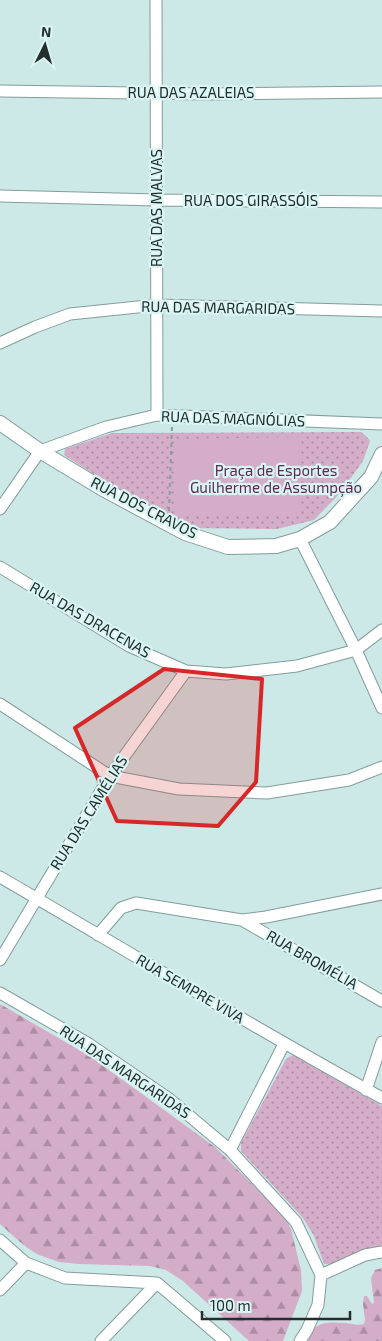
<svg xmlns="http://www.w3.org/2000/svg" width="382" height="1341" viewBox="0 0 382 1341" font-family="'Exo 2',sans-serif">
	<defs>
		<pattern id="green-dots" width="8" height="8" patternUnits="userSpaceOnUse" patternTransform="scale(1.25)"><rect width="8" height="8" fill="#d4adc8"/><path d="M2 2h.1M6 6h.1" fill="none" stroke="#ac8da3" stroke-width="1.8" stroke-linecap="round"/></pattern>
		<pattern id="forest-firs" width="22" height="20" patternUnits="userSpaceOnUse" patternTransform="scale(1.25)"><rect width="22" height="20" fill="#d4adc8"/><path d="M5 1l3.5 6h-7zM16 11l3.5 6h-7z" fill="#ac8da3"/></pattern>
	</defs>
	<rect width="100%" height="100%" fill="#cce8e7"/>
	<path fill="url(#green-dots)" d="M361 432 366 436 370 441 363 461 340 493 314 520 277 529 191 528 158 515 64 455 65 449 112 433Z
		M293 1055 382 1106V1246L361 1252 331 1264H324L314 1236 303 1218 241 1151V1143L286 1059Z"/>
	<path fill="url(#forest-firs)" d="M0 1004 91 1057 215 1147 285 1217 291 1229 301 1270 302 1291 283 1341H249L183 1281 166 1270 150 1266 79 1264 59 1262 39 1255 29 1249 20 1242 0 1224Z
		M382 1268V1341H308C310 1323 327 1321 343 1323 350 1323 357 1326 364 1324L365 1320 363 1304 364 1296H367L372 1304 374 1303 371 1278 375 1270Z"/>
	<path fill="#d4adc8" d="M301 437 299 514H175L176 439Z"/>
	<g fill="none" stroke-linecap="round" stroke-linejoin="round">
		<g stroke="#839d9c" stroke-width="13">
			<path id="minor" d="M156 0 157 415
				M0 91 206 94 382 92
				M0 196 157 200 382 202
				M0 343 35 327 70 314 157 305 382 311
				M0 509 40 451 106 427 157 415 382 424
				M300 539 356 650 382 708
				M0 567 129 646 186 671 226 674 297 666 356 650 382 630
				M0 704 110 776 179 789 267 793 349 780 382 767
				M0 877C127 951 253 1027 382 1098
				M242 920 382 1001
				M98 935 121 908 136 903 242 920 266 917 382 894
				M0 960 110 776 186 671
				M0 993 89 1044 168 1098 230 1150 296 1222 321 1275 318 1305 307 1330 300 1341
				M366 1090 382 1042
				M230 1150 284 1044
				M0 1240 26 1263 65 1278 157 1283 225 1341
				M321 1275 365 1255 382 1252
				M0 1290 26 1263
				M101 1341 157 1283"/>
		</g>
		<g stroke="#839d9c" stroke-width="16">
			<path id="tertiary" d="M0 423 40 451 103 489 185 533 228 547 276 546 300 539 330 522 371 477 382 454"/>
		</g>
		<path stroke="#899e9d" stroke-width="2" stroke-dasharray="4 4" stroke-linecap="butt" d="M169 511 172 426"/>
		<use href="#minor" stroke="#fff" stroke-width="11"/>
		<use href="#tertiary" stroke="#fff" stroke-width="14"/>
	</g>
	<path fill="#d62828" fill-opacity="0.2" stroke="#d62828" stroke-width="4" stroke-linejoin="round" d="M164 669 262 679 256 782 218 826 117 821 75 728Z"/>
	<g text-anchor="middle" stroke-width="4.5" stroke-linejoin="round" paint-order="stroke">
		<g font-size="15" fill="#232e2d" stroke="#d9f5f4">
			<text x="191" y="98">RUA DAS AZALEIAS</text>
			<text x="251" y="206">RUA DOS GIRASSÓIS</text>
			<text transform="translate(157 208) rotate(-90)" y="5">RUA DAS MALVAS</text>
			<text transform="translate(218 308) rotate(1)" y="5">RUA DAS MARGARIDAS</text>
			<text transform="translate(233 419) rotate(2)" y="5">RUA DAS MAGNÓLIAS</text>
			<text transform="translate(144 508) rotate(27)" y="5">RUA DOS CRAVOS</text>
			<text transform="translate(90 620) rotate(30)" y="5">RUA DAS DRACENAS</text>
			<text transform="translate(89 813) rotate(-58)" y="5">RUA DAS CAMÉLIAS</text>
			<text transform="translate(312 960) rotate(30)" y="5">RUA BROMÉLIA</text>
			<text transform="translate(190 989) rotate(30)" y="5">RUA SEMPRE VIVA</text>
			<text transform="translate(125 1072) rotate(34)" y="5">RUA DAS MARGARIDAS</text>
		</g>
		<g font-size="15" fill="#5e2851" stroke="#d9f5f4">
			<text x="276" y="476">Praça de Esportes<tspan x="276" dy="17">Guilherme de Assumpção</tspan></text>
		</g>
	</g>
	<g transform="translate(45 45) rotate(5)" stroke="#d9f5f4" stroke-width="4" paint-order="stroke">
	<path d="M0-4L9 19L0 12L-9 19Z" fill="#232e2d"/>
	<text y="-8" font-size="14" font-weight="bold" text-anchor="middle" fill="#232e2d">N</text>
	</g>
	<path d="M202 1311v8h148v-8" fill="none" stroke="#232e2d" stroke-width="2.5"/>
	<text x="210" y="1311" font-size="15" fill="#232e2d" stroke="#d9f5f4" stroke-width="4" paint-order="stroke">100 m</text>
</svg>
